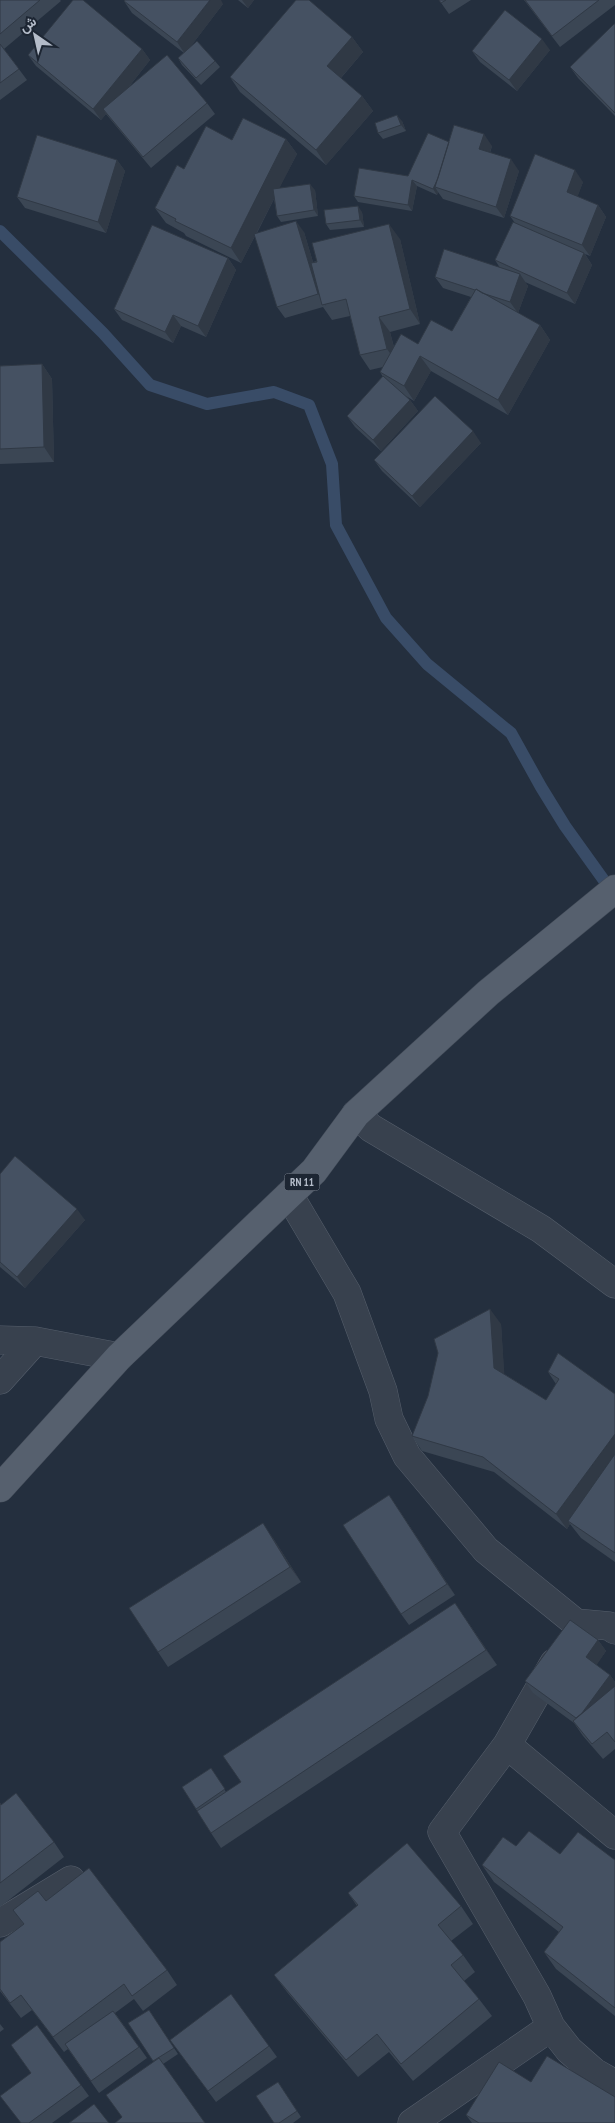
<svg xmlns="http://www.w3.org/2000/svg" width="615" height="2123" viewBox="0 0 615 2123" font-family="'PT Sans Narrow',Vazirmatn,sans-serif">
	<rect width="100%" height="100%" fill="#242f3e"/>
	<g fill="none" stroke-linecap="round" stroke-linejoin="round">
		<path stroke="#394c67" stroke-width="12" d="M0 231 103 333 150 385 207 404 274 392 309 405 332 464 336 525 386 618 427 664 511 733 541 787 565 826 613 893"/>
		<g stroke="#565f6c" stroke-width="29">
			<path id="minor" d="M356 1114 371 1128 541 1229 615 1284
				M289 1195 347 1293 383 1391 389 1419 407 1456 486 1550 576 1623 609 1626 615 1630
				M0 1340 35 1341
				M0 1380 35 1341 119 1357
				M554 1663 507 1745 442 1832 537 1996 551 2027 569 2050 594 2072 615 2084
				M507 1745 615 1835
				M0 1923 71 1880
				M412 2123 551 2027"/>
		</g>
		<g stroke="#414a57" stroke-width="29">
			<path id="major" d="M0 1488 119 1357 314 1171 356 1114 488 993 615 889"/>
		</g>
		<use href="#minor" stroke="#38414e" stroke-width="28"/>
		<use href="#major" stroke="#56606e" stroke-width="28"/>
	</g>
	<path fill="#3b4654" d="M0 0H60L61 1 4 49 27 80 0 100Z
		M238 0H254L248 8Z
		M439 0H471L449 14Z
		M524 0H615V5L560 47Z
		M124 1 223 4 191 46 215 61 220 67 201 85 182 65 178 58 184 53 132 13Z
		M615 24V116L578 78 570 67Z
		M352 37 363 52 341 78 362 96 373 111 326 165 240 92 230 77Z
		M142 49 150 60 128 88 207 103 215 114 151 168 106 114 101 120 36 66 28 55Z
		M550 50 517 91 480 62 472 51Z
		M402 121 406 131 383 139 378 133Z
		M286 139 297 154 279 188 315 190 318 216 281 222 277 216 274 199 257 233 304 232 313 262 400 239 420 324 390 332 394 347 418 344 452 331 471 297 443 288 435 277 500 268 495 260 515 223 510 216 583 182 577 197 598 205 606 217 590 256 585 254 592 265 575 304 525 282 528 286 518 313 540 325 550 340 508 415 431 371 414 401 406 396 410 400 418 411 381 451 355 427 347 416 383 377 380 372 383 367 370 370 360 355 350 316 332 320 323 307 285 318 277 307 255 236 241 263 186 236 184 233 166 223 155 208 184 169 232 140Z
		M449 142 492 146 490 153 519 171 504 218 443 199 438 192 437 195 417 186 412 211 358 202 354 196 408 176Z
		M117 160 125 171 106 233 25 208 17 197Z
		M362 212 364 227 330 230 326 224Z
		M228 258 236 270 206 337 181 326 173 343 122 320 114 309Z
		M42 364 52 379 54 462 0 464V366Z
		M481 443 420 507 382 471 374 460Z
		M0 1174 85 1220 25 1288 0 1267Z
		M501 1324 504 1374 546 1400 556 1384 548 1372 615 1394V1562L581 1538 570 1524 567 1529 494 1472 422 1451 412 1436Z
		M389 1495 455 1595 409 1625 401 1614Z
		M273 1538 301 1582 168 1667 158 1652Z
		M465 1618 497 1665 221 1848 211 1833 182 1787 211 1768 226 1792 241 1782Z
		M598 1640 606 1651 596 1665 610 1675 615 1682V1749L603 1759 583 1736 574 1723 533 1693 525 1681Z
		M0 1803 54 1842 64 1857 0 1907Z
		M516 1846 560 1854 615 1860V2016L556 1969 544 1952 559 1932 494 1882 482 1865Z
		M348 1893 461 1906 473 1924 451 1941 463 1955 475 1972 464 1981 479 1999 492 2016 413 2081 389 2052 358 2077 287 1992 274 1975 357 1906Z
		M46 1901 167 1970 177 1985 143 2011 134 1999 115 2013 147 2058 99 2093 68 2049 64 2052 32 2010 21 2018 0 1991V1942L23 1924 13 1910Z
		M149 2010 178 2054 163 2064 122 2117 154 2062 128 2023Z
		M0 2024 4 2029 0 2032Z
		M170 2040 269 2046 277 2057 216 2102Z
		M11 2045 81 2085 89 2096 52 2123H20L31 2073Z
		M278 2082 301 2117 293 2123H274Z
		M531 2082 615 2123H472L466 2115Z"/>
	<path fill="#303945" d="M210 0H221L223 4 185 54 177 42Z
		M242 0H254L248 8Z
		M352 37 363 52 338 81 327 66Z
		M542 39 550 50 517 91 509 80Z
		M142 49 150 60 107 114 103 109 106 114 101 120 93 109Z
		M362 96 373 111 326 165 316 150Z
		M397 115 402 121 406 131 401 125Z
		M484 134 492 146 487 160 479 149Z
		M286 139 297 154 241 263 231 248Z
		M453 144 435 187 438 192 437 195 433 189Z
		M511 159 519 171 504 218 496 207Z
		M117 160 125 171 106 233 98 222Z
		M575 170 583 182 575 204 567 192Z
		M412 180 417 186 412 211 408 205Z
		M310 184 315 190 318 216 314 210Z
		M598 205 606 217 590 256 582 245Z
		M358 206 362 212 364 227 360 220Z
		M296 221 304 232 326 306 318 294Z
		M389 224 400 239 420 324 410 309Z
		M584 253 592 265 575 304 567 293Z
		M228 258 236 270 206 337 198 326Z
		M520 274 528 286 518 313 510 302Z
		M173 315 181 326 173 343 165 332Z
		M379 317 390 332 398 364 387 349Z
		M540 325 550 340 508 415 498 400Z
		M420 356 431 371 414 401 404 386Z
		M42 364 52 379 54 462 44 447Z
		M410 400 418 411 381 451 373 440Z
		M473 431 481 443 420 507 412 496Z
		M77 1209 85 1220 25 1288 17 1277Z
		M490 1309 501 1324 505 1383 494 1368Z
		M615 1434V1463L568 1521 570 1524 567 1529 556 1514Z
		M389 1495 397 1507 455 1595 447 1584Z
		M263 1523 273 1538 301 1582 290 1567Z
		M455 1603 465 1618 497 1665 486 1650Z
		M598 1640 606 1651 594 1669 586 1657Z
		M610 1675 615 1682V1690L577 1720Z"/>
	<path fill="#455162" stroke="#303945" d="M0 0H40L0 34Z
		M73 0H83L142 49 93 109 28 55Z
		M125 0H210L177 42 124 1Z
		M296 0H309L352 37 327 66 362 96 316 150 230 77Z
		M439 0H446L441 3Z
		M525 0H599L552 36Z
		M505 10 542 39 509 80 472 51Z
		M614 24H615V113L570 67Z
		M197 41 215 61 196 78 178 58Z
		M0 44 19 69 0 83Z
		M167 55 207 103 143 157 103 109Z
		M397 115 401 125 378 133 375 123Z
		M243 118 286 139 231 248 175 221 176 219 155 208 177 165 184 169 206 126 232 140Z
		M454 125 484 134 479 149 511 159 496 207 435 187Z
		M428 133 449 142 438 178 433 189 412 180 408 205 354 196 359 168 408 176Z
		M37 135 117 160 98 222 17 197Z
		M535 154 575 170 567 192 598 205 582 245 510 216Z
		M310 184 314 210 277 216 273 189Z
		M358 206 360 220 326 224 324 210Z
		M296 221 318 294 277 307 254 234Z
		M513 222 584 253 567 293 495 260Z
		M389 224 410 309 379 317 387 349 360 355 346 299 322 305 311 263 317 262 312 243Z
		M152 225 228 258 198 326 173 315 165 332 114 309Z
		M444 249 520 274 510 302 482 293 476 289 475 290 435 277Z
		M476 289 540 325 498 400 420 356 404 386 380 372 401 334 418 344 431 320 452 331Z
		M42 364 44 447 0 449V366Z
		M383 376 410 400 373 440 347 416Z
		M435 396 473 431 412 496 374 460Z
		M15 1156 77 1209 17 1277 0 1262V1174Z
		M490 1309 494 1368 546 1400 559 1379 548 1372 558 1353 615 1394V1434L556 1514 483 1457 412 1436 428 1396 438 1353 434 1339Z
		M615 1454V1553L568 1521Z
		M389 1495 447 1584 401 1614 343 1525Z
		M263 1523 290 1567 158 1652 129 1608Z
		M455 1603 486 1650 211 1833 197 1811 241 1782 223 1756Z
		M570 1620 598 1640 586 1657 610 1675 582 1713 576 1718 525 1681Z
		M615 1686V1742L607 1732 592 1744 573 1721Z
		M211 1768 225 1789 196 1809 182 1787Z
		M16 1793 54 1842 0 1883V1803L1 1805Z
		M529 1831 560 1854 578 1832 615 1860V2008L544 1952 563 1927 482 1865 503 1837 516 1846Z
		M407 1843 461 1906 438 1925 463 1955 451 1965 479 1999 401 2064 377 2034 346 2060 274 1975 358 1905 348 1893Z
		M89 1868 167 1970 132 1996 124 1984 53 2037 21 1995 10 2003 0 1989V1942L24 1924 13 1910 38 1891 46 1901Z
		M231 1994 269 2046 208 2091 170 2040Z
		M149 2010 174 2048 153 2061 128 2023Z
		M113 2011 139 2047 91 2081 65 2044Z
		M37 2025 81 2085 29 2123H21L0 2096 31 2073 11 2045Z
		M547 2056 615 2097V2123H479L466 2115 499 2062 531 2082Z
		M159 2058 205 2123H115L122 2117 106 2095Z
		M278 2082 297 2111 279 2123H274L256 2096Z
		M94 2104 109 2123H69Z"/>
	<g text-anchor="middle" stroke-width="5" stroke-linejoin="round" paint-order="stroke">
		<rect fill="#1d2633" stroke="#878f9c" stroke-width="1" x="284.5" y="1173.5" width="35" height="17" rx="4"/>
		<g font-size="11" font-weight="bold" fill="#b4bcc9">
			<text x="302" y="1186">RN 11</text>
		</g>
	</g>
	<g transform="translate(35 35) rotate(326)" stroke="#1d2633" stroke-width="4" paint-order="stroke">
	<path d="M0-4L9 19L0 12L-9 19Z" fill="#b4bcc9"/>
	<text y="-8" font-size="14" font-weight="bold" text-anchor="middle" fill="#b4bcc9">ش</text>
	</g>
</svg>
